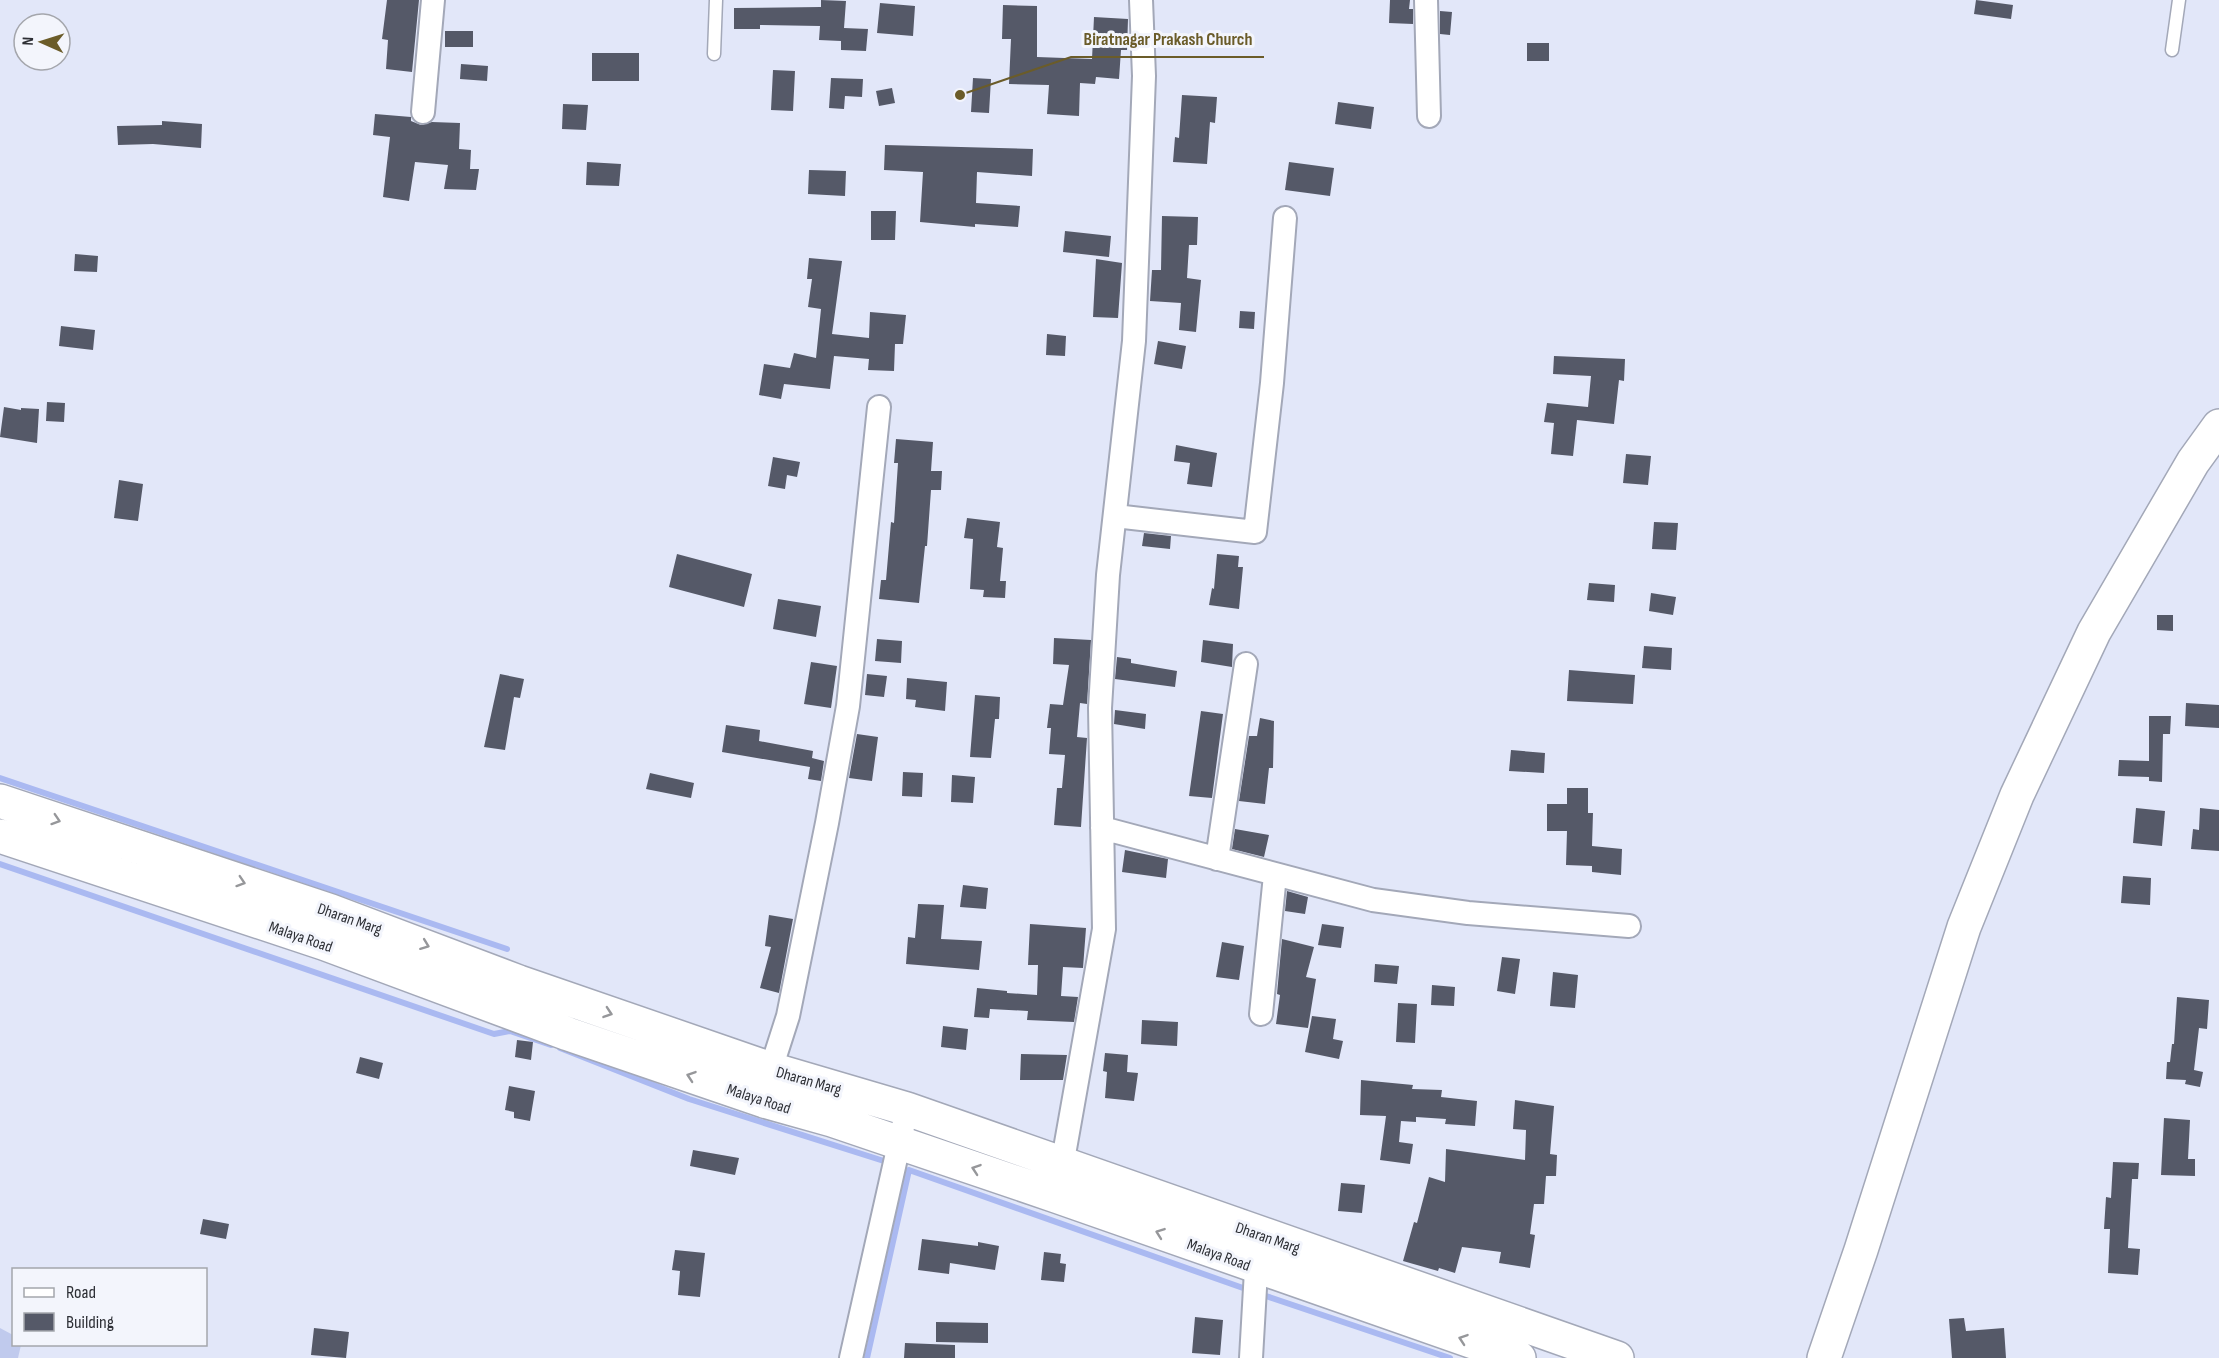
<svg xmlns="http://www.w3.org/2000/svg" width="2219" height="1358" viewBox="0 0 2219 1358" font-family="'Sofia Sans Condensed',sans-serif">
	<rect width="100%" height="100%" fill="#e2e7f9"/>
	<path fill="#c0caed" d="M0 1328 13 1335 14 1344 21 1345 18 1358H0Z"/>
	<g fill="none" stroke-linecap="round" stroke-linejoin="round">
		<path stroke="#aab9f1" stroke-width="6" d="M0 778 507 949
			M0 864 494 1034 510 1031 551 1045
			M560 1048 689 1099 887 1162
			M1266 1296 1450 1358
			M867 1358 909 1170 1243 1288"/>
	</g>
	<path fill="#555968" d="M387 0H419L412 72 386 69 388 40 382 39Z
		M821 0 846 1 844 28 868 29 866 51 841 50V41L819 40 820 26 760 25V29H734V8L821 7Z
		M1390 0H1410L1409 9H1413V24L1389 23Z
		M1976 0 2013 5 2011 19 1974 14Z
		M880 3 915 6 913 36 877 33Z
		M1003 5 1037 6V57L1092 59 1094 17 1128 19 1127 50H1121L1119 79 1096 77 1095 84 1080 83 1079 116 1047 114 1049 85 1009 84 1011 39H1002Z
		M1440 11 1452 12 1450 35 1440 34Z
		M445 31H473V47H445Z
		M1527 43H1549V61H1527Z
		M592 53H639V81H592Z
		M461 64 488 66 487 81 460 79Z
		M773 70 795 71 793 111 771 110Z
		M831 78 863 79 862 97 845 96 844 109 829 108Z
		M973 78 991 79 989 113 971 112Z
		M892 88 895 103 879 106 876 91Z
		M1182 95 1217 97 1215 123 1210 122 1207 164 1173 162 1175 137 1179 138Z
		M1338 102 1374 107 1371 129 1335 124Z
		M563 104 588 105 586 130 562 129Z
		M375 114 411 117V121L421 125 432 122 460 123 459 149 471 150 470 169H479L476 190 444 189 448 165 415 162 409 201 383 197 390 137 373 135Z
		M162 121 202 124 201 148 153 144 118 145 117 126 162 125Z
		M885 145 1033 149 1032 176 977 172 976 203 1020 206 1018 227 975 224V227L920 222 923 172 884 170Z
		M587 162 621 164 619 186 586 185Z
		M1289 162 1334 168 1330 196 1285 190Z
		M809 170 846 171 845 196 808 194Z
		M871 211H896L895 240H871Z
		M1162 216 1198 217 1197 245H1189L1187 278 1201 280 1196 332 1179 330 1181 303 1150 301 1152 270H1161Z
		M1065 231 1111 236 1109 257 1063 252Z
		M75 254 98 256 97 272 74 271Z
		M809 258 842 261 832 334 869 338 870 312 906 315 903 344H895L894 371 868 370 869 359 834 356 830 389 784 384 781 399 759 395 764 364 790 368 794 353 816 358 821 309 808 307 812 279H807Z
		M1096 259 1122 263 1118 318 1093 317Z
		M1240 311 1255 312 1254 329 1239 328Z
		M61 326 95 330 93 350 59 346Z
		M1047 334 1066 336 1065 356 1046 355Z
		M1158 341 1186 346 1182 369 1154 364Z
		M1554 356 1625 359 1624 381 1619 380 1614 424 1577 420 1573 456 1551 454 1554 423 1544 422 1547 403 1588 407 1591 376 1553 374Z
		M47 402 65 403 64 422 46 421Z
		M4 407 21 410V408L39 409 37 443 0 437Z
		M896 439 933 442 931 471H942L941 490H931L927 546H925L919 603 879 599 881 580H886L891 522 894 523 898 463H894Z
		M1176 445 1217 453 1212 487 1187 484 1190 463 1174 461Z
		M1626 454 1651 456 1648 485 1623 483Z
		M773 457 800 462 797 477 787 475 785 489 768 486Z
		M119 480 143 484 138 521 114 518Z
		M967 518 1000 522 997 547 1003 548 1000 581H1006L1005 598 983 597 984 590 970 589 973 539 964 538Z
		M1654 522 1678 523 1676 550 1652 549Z
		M1144 533 1171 536 1170 549 1142 546Z
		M677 554 752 574 744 607 669 587Z
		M1217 554 1239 556 1238 567H1243L1239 609 1209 605 1212 588 1214 589Z
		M1589 583 1615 585 1614 602 1587 600Z
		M1651 593 1676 597 1673 615 1649 611Z
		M778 599 821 606 816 637 773 629Z
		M2157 615H2173V631L2157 630Z
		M1054 638 1091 640 1087 704 1080 703 1077 737 1087 738 1081 827 1054 825 1057 788H1062L1065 755 1049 754 1051 728H1047L1050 704 1063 705 1069 665 1053 664Z
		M877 639 902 641 901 663 875 661Z
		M1203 640 1233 644 1232 667 1201 662Z
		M1644 646 1672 648 1671 670 1642 668Z
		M1117 657 1131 659V663L1177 671 1175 687 1115 679Z
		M811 662 837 666 831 708 804 704Z
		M1569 670 1635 675 1633 704 1567 701Z
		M500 674 524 679 520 698 514 697 505 750 484 747Z
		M867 674 887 676 884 697 865 695Z
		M907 678 947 682 945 711 915 707 916 700 906 699Z
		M975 695 1000 697 999 719H995L991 758 970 757Z
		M2186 703 2219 705V728L2185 726Z
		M1115 710 1146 714 1145 729 1114 724Z
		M1201 711 1223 714 1212 798 1189 796Z
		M2149 716H2171L2170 734H2163L2162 782 2149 781V777L2118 776 2119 760 2149 761Z
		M1260 718 1274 721 1273 768H1269L1265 804 1239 801 1249 736H1257Z
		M726 725 760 730 759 741 813 751 812 758 824 761 821 781 808 779 810 767 722 752Z
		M857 734 878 737 872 781 849 778Z
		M1511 750 1545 753 1544 773 1509 771Z
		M903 772 923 773 922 797 902 796Z
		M650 773 694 783 691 798 646 789Z
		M952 775 975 777 973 803 951 802Z
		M1567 788H1588V813H1593L1592 846 1622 849 1621 875 1592 872V866L1566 865 1567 831H1547V804H1567Z
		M2136 808 2165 811 2162 846 2133 843Z
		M2200 808 2219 810V851L2191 849 2193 829 2199 830Z
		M1235 829 1269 835 1264 857 1232 849Z
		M1125 850 1168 859 1166 878 1122 872Z
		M2123 876 2151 878 2150 905 2121 903Z
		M963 885 988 888 986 909 960 907Z
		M1287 891 1308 897 1305 914 1285 911Z
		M918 904 944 905 941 939 982 941 979 970 906 964 908 937 915 938Z
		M769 915 793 919 779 993 760 988 771 947 765 946Z
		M1030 924 1086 928 1083 968 1063 967 1061 996 1078 997 1074 1022 1027 1020 1028 1011 990 1009 989 1018 974 1017 977 988 1007 991V993L1037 995 1038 965H1028Z
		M1322 924 1344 927 1341 948 1318 945Z
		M1282 939 1314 947 1306 977 1316 979 1308 1028 1276 1024 1280 995 1277 994Z
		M1222 942 1244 946 1239 980 1216 977Z
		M1502 957 1520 959 1515 994 1497 991Z
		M1375 964 1399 966 1397 984 1374 982Z
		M1553 972 1578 975 1575 1008 1550 1006Z
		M1432 985 1455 987 1454 1006 1431 1005Z
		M2177 997 2209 1000 2207 1029 2199 1028 2194 1070 2203 1072 2200 1087 2185 1084 2186 1080 2166 1079 2167 1062H2170L2172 1044H2174Z
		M1398 1003 1417 1004 1415 1043 1396 1042Z
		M1312 1016 1336 1019 1333 1039 1343 1041 1339 1059 1305 1052Z
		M1142 1020 1178 1022 1177 1046 1141 1044Z
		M943 1026 968 1029 966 1050 941 1047Z
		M517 1040 533 1042 531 1060 515 1057Z
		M1105 1053 1128 1055 1127 1072 1138 1073 1134 1101 1105 1098 1107 1072 1103 1071Z
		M1021 1054 1067 1055 1063 1080H1020Z
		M360 1057 383 1063 379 1079 356 1073Z
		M1361 1080 1413 1085 1412 1089 1442 1090 1441 1097 1477 1101 1475 1126 1445 1124 1446 1119 1416 1117V1122L1401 1121 1399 1142 1413 1144 1410 1164 1380 1160 1386 1116 1360 1115Z
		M509 1086 535 1091 530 1121 514 1118V1112L505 1110Z
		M1515 1100 1554 1106 1550 1154 1557 1155 1556 1176H1546L1544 1204H1534L1530 1234 1535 1235 1530 1268 1499 1263 1501 1252 1462 1247 1455 1273 1439 1268 1438 1271 1403 1261 1414 1222 1417 1223 1429 1177 1445 1182 1446 1149 1525 1160 1526 1130 1513 1129Z
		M2164 1118 2190 1120 2188 1159H2195V1176L2161 1175Z
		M693 1150 739 1158 735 1175 690 1166Z
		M2113 1162 2139 1163 2138 1179H2132L2128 1248 2140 1249 2138 1275 2108 1273 2110 1229H2104L2106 1197 2111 1198Z
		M1341 1183 1365 1185 1362 1213 1338 1211Z
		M203 1219 229 1224 226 1239 200 1234Z
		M922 1239 978 1246V1242L999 1246 995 1270 950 1263 949 1274 918 1270Z
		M675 1250 705 1253 700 1297 678 1295 680 1271 672 1270Z
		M1044 1252 1061 1254 1060 1263 1066 1264 1064 1282 1041 1280Z
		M1195 1317 1223 1320 1220 1355 1192 1353Z
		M1964 1318 1966 1331 2004 1328 2006 1358H1952L1949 1319Z
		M936 1322 988 1323V1343L936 1342Z
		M314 1328 349 1332 346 1358 311 1355Z
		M905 1343 955 1345V1358H904Z"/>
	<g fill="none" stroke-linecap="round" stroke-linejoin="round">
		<g stroke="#a3a8b8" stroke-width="15">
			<path id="service" d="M2172 50 2179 0
				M714 54 716 0"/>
		</g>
		<g stroke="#a3a8b8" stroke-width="26">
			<path id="minor" d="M1426 0 1429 116
				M423 112 433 0
				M1115 516 1255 532 1272 383 1285 218
				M1102 828 1373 900 1468 913 1629 926
				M1217 859 1246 664
				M1261 1014 1275 875
				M771 1069 788 1016 827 823 848 706 879 407
				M1060 1177 1104 929 1100 708 1108 575 1134 341 1144 76 1141 0
				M851 1358 907 1109
				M1251 1358 1257 1253"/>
		</g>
		<g stroke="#a3a8b8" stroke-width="36">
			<path id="primary" d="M0 801 331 911 519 982 771 1069 907 1109 1617 1358
				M0 836 323 943 568 1034 764 1101 832 1120 1056 1196 1519 1358
				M1824 1358 1861 1250 1964 927 2017 795 2094 632 2193 462 2219 426"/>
		</g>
		<use href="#service" stroke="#fff" stroke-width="12"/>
		<use href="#minor" stroke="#fff" stroke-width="22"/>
		<use href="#primary" stroke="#fff" stroke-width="33"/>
	</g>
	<defs><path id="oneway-chevron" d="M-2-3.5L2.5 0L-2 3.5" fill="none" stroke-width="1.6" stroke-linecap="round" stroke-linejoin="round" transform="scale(1.5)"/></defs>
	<g stroke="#96979a">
		<use href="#oneway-chevron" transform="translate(56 820) rotate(18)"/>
		<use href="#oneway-chevron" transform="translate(241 882) rotate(18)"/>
		<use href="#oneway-chevron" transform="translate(425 945) rotate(21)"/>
		<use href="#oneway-chevron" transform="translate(608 1013) rotate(19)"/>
		<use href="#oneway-chevron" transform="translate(691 1076) rotate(-161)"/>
		<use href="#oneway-chevron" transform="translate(976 1169) rotate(-161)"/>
		<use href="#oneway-chevron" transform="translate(1160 1233) rotate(-160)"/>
		<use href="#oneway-chevron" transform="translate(1463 1339) rotate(-161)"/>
	</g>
	<g text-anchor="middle" stroke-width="6" stroke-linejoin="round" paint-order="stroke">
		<g font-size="16" fill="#2d2f35" stroke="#f3f5fc">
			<text transform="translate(350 918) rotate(19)" y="6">Dharan Marg</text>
			<text transform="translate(301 936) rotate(19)" y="6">Malaya Road</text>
			<text transform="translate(809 1080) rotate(16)" y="6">Dharan Marg</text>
			<text transform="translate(759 1098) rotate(18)" y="6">Malaya Road</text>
			<text transform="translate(1268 1237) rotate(19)" y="6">Dharan Marg</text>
			<text transform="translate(1219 1254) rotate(20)" y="6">Malaya Road</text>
		</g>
	</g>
	<path fill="none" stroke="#6b5c29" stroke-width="2" d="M960 95L1071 57H1264"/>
	<circle fill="#6b5c29" stroke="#f3f5fc" stroke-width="2" cx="960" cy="95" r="6"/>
	<g font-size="18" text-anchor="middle" font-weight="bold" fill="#6b5c29" stroke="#f3f5fc" stroke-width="6" stroke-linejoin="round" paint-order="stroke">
		<text x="1168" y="45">Biratnagar Prakash Church</text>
	</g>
	<rect x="12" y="1268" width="195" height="78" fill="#f3f5fc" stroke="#a4a6ac" stroke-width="1.5"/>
	<rect x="24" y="1288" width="30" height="9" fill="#ffffff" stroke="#a4a6ac" stroke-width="1.5"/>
	<text x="66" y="1298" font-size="18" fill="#2d2f35">Road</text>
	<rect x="24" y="1313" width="30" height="18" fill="#555968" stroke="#a4a6ac" stroke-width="1.5"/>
	<text x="66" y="1328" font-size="18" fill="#2d2f35">Building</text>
	<g transform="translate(42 42) rotate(273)"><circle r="28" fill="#f3f5fc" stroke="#a4a6ac" stroke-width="1.5"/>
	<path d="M0-4.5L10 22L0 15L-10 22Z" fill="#6b5c29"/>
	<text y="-9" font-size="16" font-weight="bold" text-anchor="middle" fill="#2d2f35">N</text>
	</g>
</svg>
